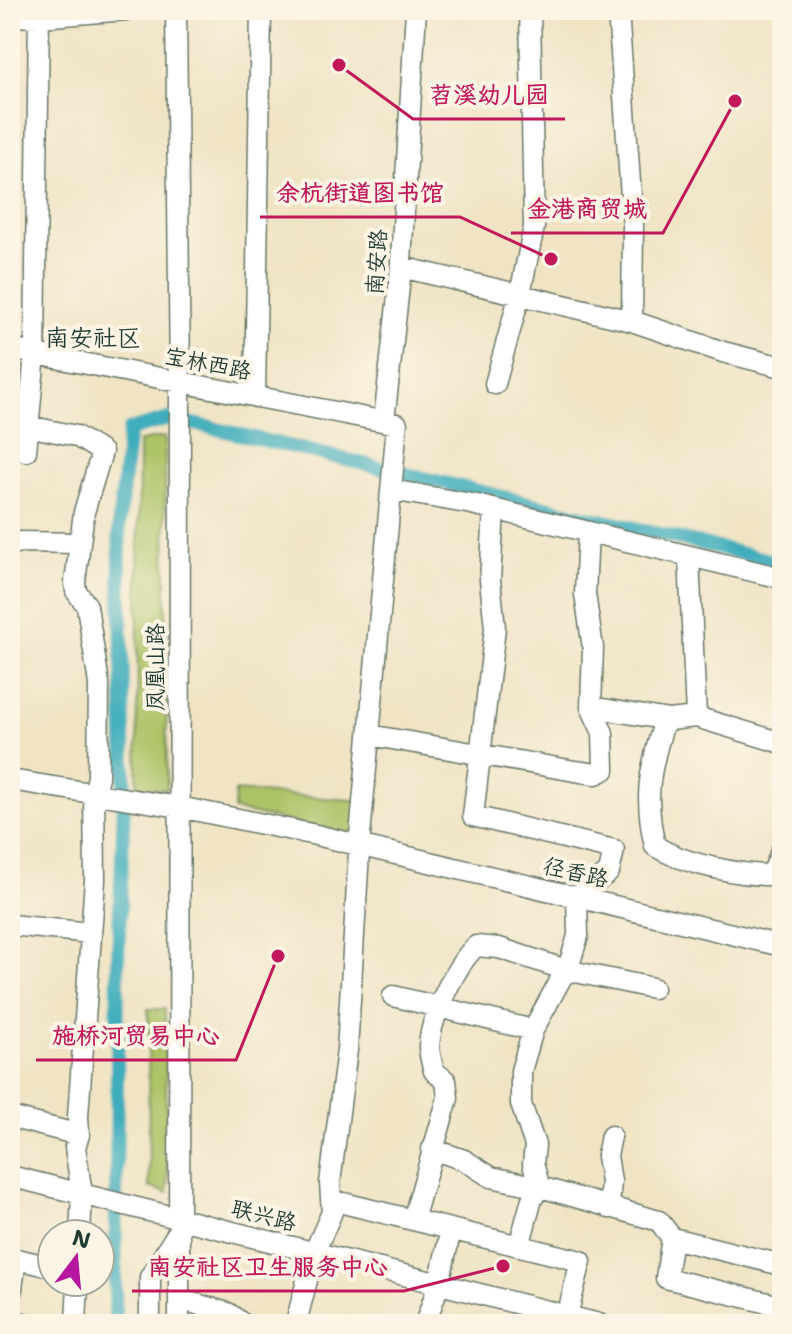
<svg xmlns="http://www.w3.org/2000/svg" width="792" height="1334" viewBox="0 0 792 1334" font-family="'Shantell Sans','LXGW WenKai TC',sans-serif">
	<rect width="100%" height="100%" fill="#fcf5e5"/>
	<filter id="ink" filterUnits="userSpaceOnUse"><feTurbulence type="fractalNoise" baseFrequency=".0125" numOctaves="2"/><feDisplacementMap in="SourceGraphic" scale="16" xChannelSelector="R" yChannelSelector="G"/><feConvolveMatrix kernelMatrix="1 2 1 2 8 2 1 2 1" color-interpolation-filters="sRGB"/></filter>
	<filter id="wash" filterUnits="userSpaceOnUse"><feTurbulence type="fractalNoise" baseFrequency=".006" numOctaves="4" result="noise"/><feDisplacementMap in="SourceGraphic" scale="32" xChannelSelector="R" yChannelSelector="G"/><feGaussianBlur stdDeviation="1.8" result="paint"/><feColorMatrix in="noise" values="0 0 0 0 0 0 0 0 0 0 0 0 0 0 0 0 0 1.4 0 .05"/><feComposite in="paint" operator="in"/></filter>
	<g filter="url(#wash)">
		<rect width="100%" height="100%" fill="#f0e4c5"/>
		<path fill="#adc367" stroke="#66804e" stroke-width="2" d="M165 437 167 790 137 787 139 441Z
			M235 791 363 801 360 836 234 810Z
			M148 1009H165L168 1193 149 1187Z"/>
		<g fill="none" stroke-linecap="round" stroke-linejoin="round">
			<path stroke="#3fadbc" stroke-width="14" d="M115 1324 118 959 125 777 119 522 129 430 169 419 204 426 782 563"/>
		</g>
	</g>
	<g filter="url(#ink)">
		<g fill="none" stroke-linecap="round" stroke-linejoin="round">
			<g stroke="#687767" stroke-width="23">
				<path id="minor" d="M176 10 180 382 179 1324
					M618 10 633 225 632 321
					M10 16 39 17 126 10
					M401 267 632 321 723 352 782 367
					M10 349 397 424 360 836 347 1050 330 1183 332 1212 314 1253 297 1319
					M495 384 520 294 534 227 530 10
					M255 397 261 10
					M384 421 400 278 416 10
					M28 426 76 436 102 452 84 512 75 582 76 591 87 606 99 684 98 777 94 793 95 880 78 1116 79 1135 75 1147 82 1194 80 1234
					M10 443 26 451 35 354 39 10
					M391 490 472 504 782 578
					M494 510 490 580 495 628 473 816 614 850 609 872 577 897 578 936 570 962 533 1030 521 1071V1104L535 1145 533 1164 540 1187 659 1221 672 1238 666 1278 780 1306 782 1305
					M10 545 20 542 78 543
					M689 556 696 717 669 720 663 726C649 772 644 798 655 846 684 864 738 875 772 875L782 849
					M591 707 669 720
					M696 717 782 743
					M369 735 575 771 596 774 604 770 603 733 591 707 593 648 585 594 588 532
					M10 780 179 807 316 835 782 946
					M10 925 91 933
					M393 996 533 1030
					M10 1117 79 1135
					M432 1149 464 1160 491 1177 540 1187 532 1199 519 1246
					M10 1176 599 1324
					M331 1200 581 1261 567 1316
					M609 1208 611 1181 607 1156 611 1136
					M413 1220 448 1098 446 1081 434 1071C432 1064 429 1054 429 1047 430 1018 455 966 476 946L499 948 566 970 653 988
					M672 1238 782 1265
					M179 1299 228 1313 243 1324
					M10 1303 16 1259 52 1267
					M10 1320 27 1324
					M76 1324 78 1282
					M150 1324V1277L178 1232
					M425 1324 439 1284 451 1229"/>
			</g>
			<use href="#minor" stroke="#fff" stroke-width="20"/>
		</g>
	</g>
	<g text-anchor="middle" stroke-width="8" stroke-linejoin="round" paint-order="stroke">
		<g font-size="22" fill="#1f3d34" stroke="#fcf5e5">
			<text transform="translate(376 262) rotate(-86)" y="8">南安路</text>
			<text transform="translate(208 363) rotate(11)" y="8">宝林西路</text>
			<text transform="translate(155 667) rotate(-90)" y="8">凤凰山路</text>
			<text transform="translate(576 872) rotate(13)" y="8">径香路</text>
			<text transform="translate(264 1215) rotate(14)" y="8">联兴路</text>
		</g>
		<g font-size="24" fill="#1f3d34" stroke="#fcf5e5">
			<text x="93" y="346">南安社区</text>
		</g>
	</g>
	<path fill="none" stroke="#c2185b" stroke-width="3" d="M339 65L413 119H565M551 259L460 217H260M735 101L663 233H511M278 956L236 1060H36M503 1266L404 1291H132"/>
	<g fill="#c2185b" stroke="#fcf5e5" stroke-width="3">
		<circle cx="339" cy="65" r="8"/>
		<circle cx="551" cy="259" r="8"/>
		<circle cx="735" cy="101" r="8"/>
		<circle cx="278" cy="956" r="8"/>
		<circle cx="503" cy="1266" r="8"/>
	</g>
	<g font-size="24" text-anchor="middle" font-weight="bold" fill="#c2185b" stroke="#fcf5e5" stroke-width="8" stroke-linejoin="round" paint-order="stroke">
		<text x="489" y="103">苕溪幼儿园</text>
		<text x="360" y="201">余杭街道图书馆</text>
		<text x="587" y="217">金港商贸城</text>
		<text x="136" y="1044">施桥河贸易中心</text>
		<text x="268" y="1275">南安社区卫生服务中心</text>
	</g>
	<rect width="792" height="1334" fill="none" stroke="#fcf5e5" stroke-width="40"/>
	<g transform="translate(76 1258) rotate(16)"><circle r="38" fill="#fcf5e5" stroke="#a4ab9e" stroke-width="2"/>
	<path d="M0-6L14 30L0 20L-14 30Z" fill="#b5179e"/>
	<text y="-12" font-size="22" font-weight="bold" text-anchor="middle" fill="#1f3d34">N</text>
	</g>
</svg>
